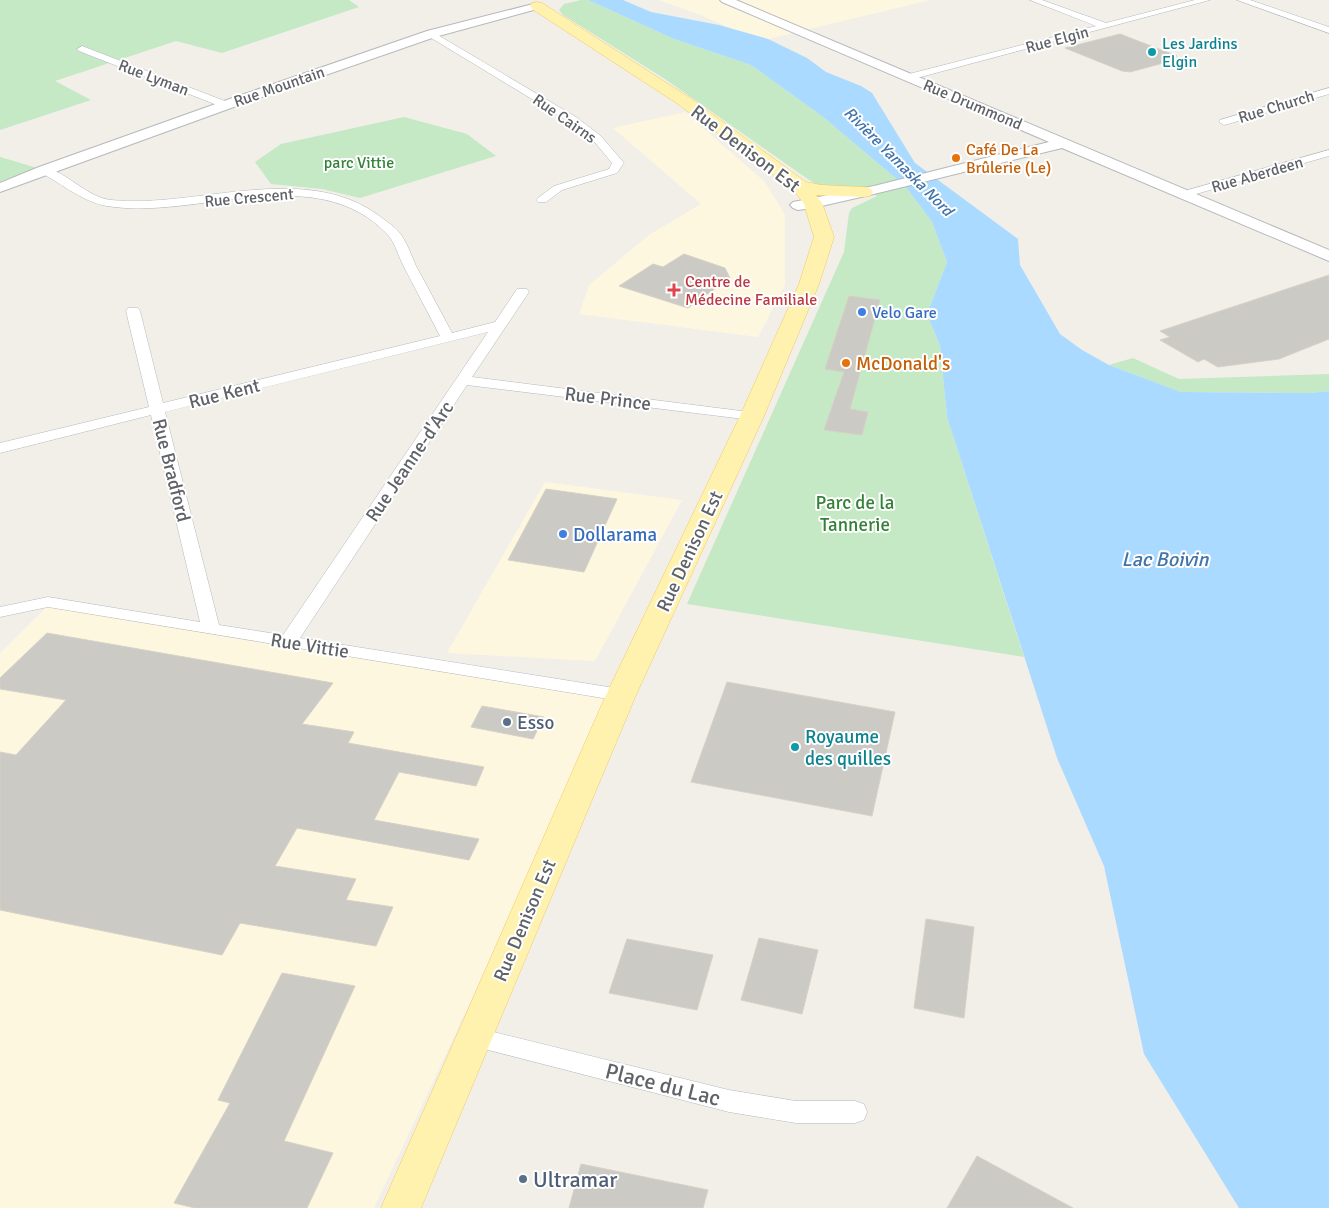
<svg xmlns="http://www.w3.org/2000/svg" width="1329" height="1208" viewBox="0 0 1329 1208" font-family="Signika,sans-serif">
	<rect width="100%" height="100%" fill="#f1efe8"/>
	<path fill="#fef7e0" d="M658 0H930L768 39 734 30 701 15Z
		M685 112 765 182 785 215V285L758 337 579 314 589 285 649 235 701 204 613 128Z
		M545 482 682 500 595 661 447 653Z
		M48 606 612 699 374 1208H0V653Z"/>
	<path fill="#c5e8c5" d="M0 0H349L359 7 222 53 176 41 55 81 91 100 0 130Z
		M581 0H588L674 39 751 65 822 116 905 186 932 222 947 262 927 314 940 346 947 417 1024 657 687 604 844 252 849 213 852 208 877 196 866 190 817 185 799 173 665 79 563 15 559 10 564 4Z
		M404 117 467 134 496 156 360 198 322 189 271 184 255 162 281 144Z
		M0 157 44 170 0 188Z
		M1133 358 1179 379 1329 374V391L1312 393 1181 392 1109 365Z"/>
	<path fill="#aadaff" d="M588 0H623L651 12 719 25 768 39 807 58 826 72 861 86 872 93 915 163 1018 239 1020 265 1060 334 1082 350 1109 365 1181 392 1312 393 1329 391V1208H1239L1144 1054 1104 866 1057 758 947 417 940 346 927 314 947 262 932 222 905 186 822 116 751 65 674 39Z"/>
	<path fill="#cccac5" stroke="#d6d1c6" d="M1120 34 1177 56 1172 57 1178 59 1130 72 1122 71 1065 48Z
		M684 254 725 268 730 278 688 308 619 286 653 264 663 267Z
		M1329 275V339L1279 359 1218 367 1204 359 1198 362 1160 340 1170 337 1160 331Z
		M849 296 880 300 850 409 868 412 862 435 824 430 844 372 825 369Z
		M546 489 617 499 584 572 508 560Z
		M47 633 333 683 302 724 354 732 348 743 484 767 476 786 399 772 374 820 479 839 469 860 297 828 275 866 356 879 346 900 393 907 376 946 240 923 222 955 0 910V752L16 755 66 700 0 689V678Z
		M727 682 895 712 872 816 691 782Z
		M482 706 544 717 533 739 471 727Z
		M926 919 974 927 964 1018 914 1008Z
		M759 938 818 950 802 1014 741 1000Z
		M627 939 713 955 697 1010 609 993Z
		M282 973 355 986 284 1141 333 1153 307 1208H195L174 1203 230 1103 218 1100Z
		M977 1156 1073 1208H947Z
		M581 1164 708 1190 703 1208H569Z"/>
	<g fill="none" stroke-linecap="round" stroke-linejoin="round">
		<g stroke="#b5b8bc" stroke-width="1">
			<path id="minor" d="M1030 0H1042L1106 23 1195 0H1210L913 79H905L904 77 905 75 1096 26Z
				M1237 0H1250L1329 27V33Z
				M431 31 576 117 601 136 624 163 617 173 562 190 546 202H538L536 200 538 198 554 186 609 169 612 163 593 140 568 121 428 36 426 34Z
				M82 46 230 103 231 105 230 107H222L79 51 77 49Z
				M1329 88V94L1228 124 1224 125 1219 122 1220 120Z
				M1329 150V156L1189 196 1185 198 1179 194 1181 192Z
				M44 167C69 173 86 197 111 200 196 209 307 159 382 218 387 222 394 226 399 232 407 242 411 255 416 266 428 288 440 310 452 333L495 322 517 289H527L529 292 472 377 757 413 759 416 757 419 752 420 467 385 300 638 621 689 628 691 630 695 628 699 621 701 48 607 0 617V607L48 597 200 622 151 415 0 453V443L149 407 126 311 128 308H138L140 311 163 403 440 336C428 312 415 289 403 265 398 255 395 243 388 235 316 158 195 221 107 206 85 203 60 183 40 172L38 170 40 168ZM488 332 283 635 219 625 165 412Z
				M473 1027 729 1090 796 1101H855L864 1104 867 1112 864 1120 855 1123H796L729 1112 465 1044 461 1037 465 1030Z"/>
		</g>
		<g stroke="#b5b8bc" stroke-width="2">
			<path id="tertiary" d="M720 0H736L1329 250V261L1062 148 874 194 813 208 798 210 793 208 790 205 793 202 874 186 1049 142 722 2Z
				M537 3 543 6 541 8 435 37 231 108 0 192V183L39 167 221 102 427 31Z"/>
		</g>
		<g stroke="#f2c960" stroke-width="1">
			<path id="primary" d="M537 2 542 3 690 98 806 182 821 185 864 187 870 188 873 192 870 196 864 197 816 195 822 203 834 237 819 284 764 416 636 695 421 1208H381L606 695 740 416 799 284 814 237 804 204 794 190 678 104 532 9 530 6 532 3Z"/>
		</g>
		<use href="#minor" fill="#fff" fill-rule="evenodd"/>
		<use href="#tertiary" fill="#fff" fill-rule="evenodd"/>
		<use href="#primary" fill="#fff2af" fill-rule="evenodd"/>
	</g>
	<g fill="#0f9aa8" stroke="#fff" stroke-width="2">
		<circle cx="1152" cy="52" r="5"/>
		<circle cx="795" cy="747" r="5"/>
	</g>
	<g fill="#e8710a" stroke="#fff" stroke-width="2">
		<circle cx="956" cy="158" r="5"/>
		<circle cx="846" cy="363" r="5"/>
	</g>
	<path fill="#e0444e" stroke="#fff" stroke-width="2" d="M671.5 282.5h5v5h5v5h-5v5h-5v-5h-5v-5h5z"/>
	<g fill="#3f7fe0" stroke="#fff" stroke-width="2">
		<circle cx="862" cy="312" r="5"/>
		<circle cx="563" cy="534" r="5"/>
	</g>
	<g fill="#5c6f8a" stroke="#fff" stroke-width="2">
		<circle cx="507" cy="722" r="5"/>
		<circle cx="523" cy="1179" r="5"/>
	</g>
	<g text-anchor="middle" stroke-width="4" stroke-linejoin="round" paint-order="stroke">
		<g font-size="16" fill="#5f6368" stroke="#fff">
			<text transform="translate(1057 39) rotate(-15)" y="6">Rue Elgin</text>
			<text transform="translate(154 77) rotate(21)" y="6">Rue Lyman</text>
			<text transform="translate(279 86) rotate(-19)" y="6">Rue Mountain</text>
			<text transform="translate(973 104) rotate(23)" y="6">Rue Drummond</text>
			<text transform="translate(1276 106) rotate(-17)" y="6">Rue Church</text>
			<text transform="translate(565 118) rotate(35)" y="6">Rue Cairns</text>
			<text transform="translate(1257 174) rotate(-16)" y="6">Rue Aberdeen</text>
			<text transform="translate(249 197) rotate(-5)" y="6">Rue Crescent</text>
		</g>
		<g font-size="16" fill="#0d838f" stroke="#fff" text-anchor="start">
			<text x="1162" y="49">Les Jardins<tspan x="1162" dy="18">Elgin</tspan></text>
		</g>
		<g font-size="16" fill="#c56008" stroke="#fff" text-anchor="start">
			<text x="966" y="155">Café De La<tspan x="966" dy="18">Brûlerie (Le)</tspan></text>
		</g>
		<g font-size="16" font-style="italic" fill="#4174aa" stroke="#fff">
			<text transform="translate(899 161) rotate(45)" y="6">Rivière Yamaska Nord</text>
		</g>
		<g font-size="16" fill="#348238" stroke="#fff">
			<text x="359" y="168">parc Vittie</text>
		</g>
		<g font-size="16" fill="#be3a42" stroke="#fff" text-anchor="start">
			<text x="685" y="287">Centre de<tspan x="685" dy="18">Médecine Familiale</tspan></text>
		</g>
		<g font-size="16" fill="#366cbe" stroke="#fff" text-anchor="start">
			<text x="872" y="318">Velo Gare</text>
		</g>
		<g font-size="19" fill="#5f6368" stroke="#fff">
			<text transform="translate(746 148) rotate(37)" y="7">Rue Denison Est</text>
			<text transform="translate(224 393) rotate(-14)" y="7">Rue Kent</text>
			<text transform="translate(608 398) rotate(7)" y="7">Rue Prince</text>
			<text transform="translate(409 461) rotate(-56)" y="7">Rue Jeanne-d'Arc</text>
			<text transform="translate(172 470) rotate(76)" y="7">Rue Bradford</text>
			<text transform="translate(689 551) rotate(-65)" y="7">Rue Denison Est</text>
			<text transform="translate(310 645) rotate(9)" y="7">Rue Vittie</text>
			<text transform="translate(524 920) rotate(-67)" y="7">Rue Denison Est</text>
		</g>
		<g font-size="19" fill="#c56008" stroke="#fff" text-anchor="start">
			<text x="856" y="370">McDonald's</text>
		</g>
		<g font-size="19" fill="#348238" stroke="#fff">
			<text x="855" y="509">Parc de la<tspan x="855" dy="22">Tannerie</tspan></text>
		</g>
		<g font-size="19" fill="#366cbe" stroke="#fff" text-anchor="start">
			<text x="573" y="541">Dollarama</text>
		</g>
		<g font-size="19" fill="#4e5e75" stroke="#fff" text-anchor="start">
			<text x="517" y="729">Esso</text>
		</g>
		<g font-size="19" fill="#0d838f" stroke="#fff" text-anchor="start">
			<text x="805" y="743">Royaume<tspan x="805" dy="22">des quilles</tspan></text>
		</g>
		<g font-size="20" font-style="italic" fill="#4174aa" stroke="#fff">
			<text x="1165" y="566">Lac Boivin</text>
		</g>
		<g font-size="22" fill="#5f6368" stroke="#fff">
			<text transform="translate(663 1084) rotate(14)" y="8">Place du Lac</text>
		</g>
		<g font-size="22" fill="#4e5e75" stroke="#fff" text-anchor="start">
			<text x="533" y="1187">Ultramar</text>
		</g>
	</g>
</svg>
